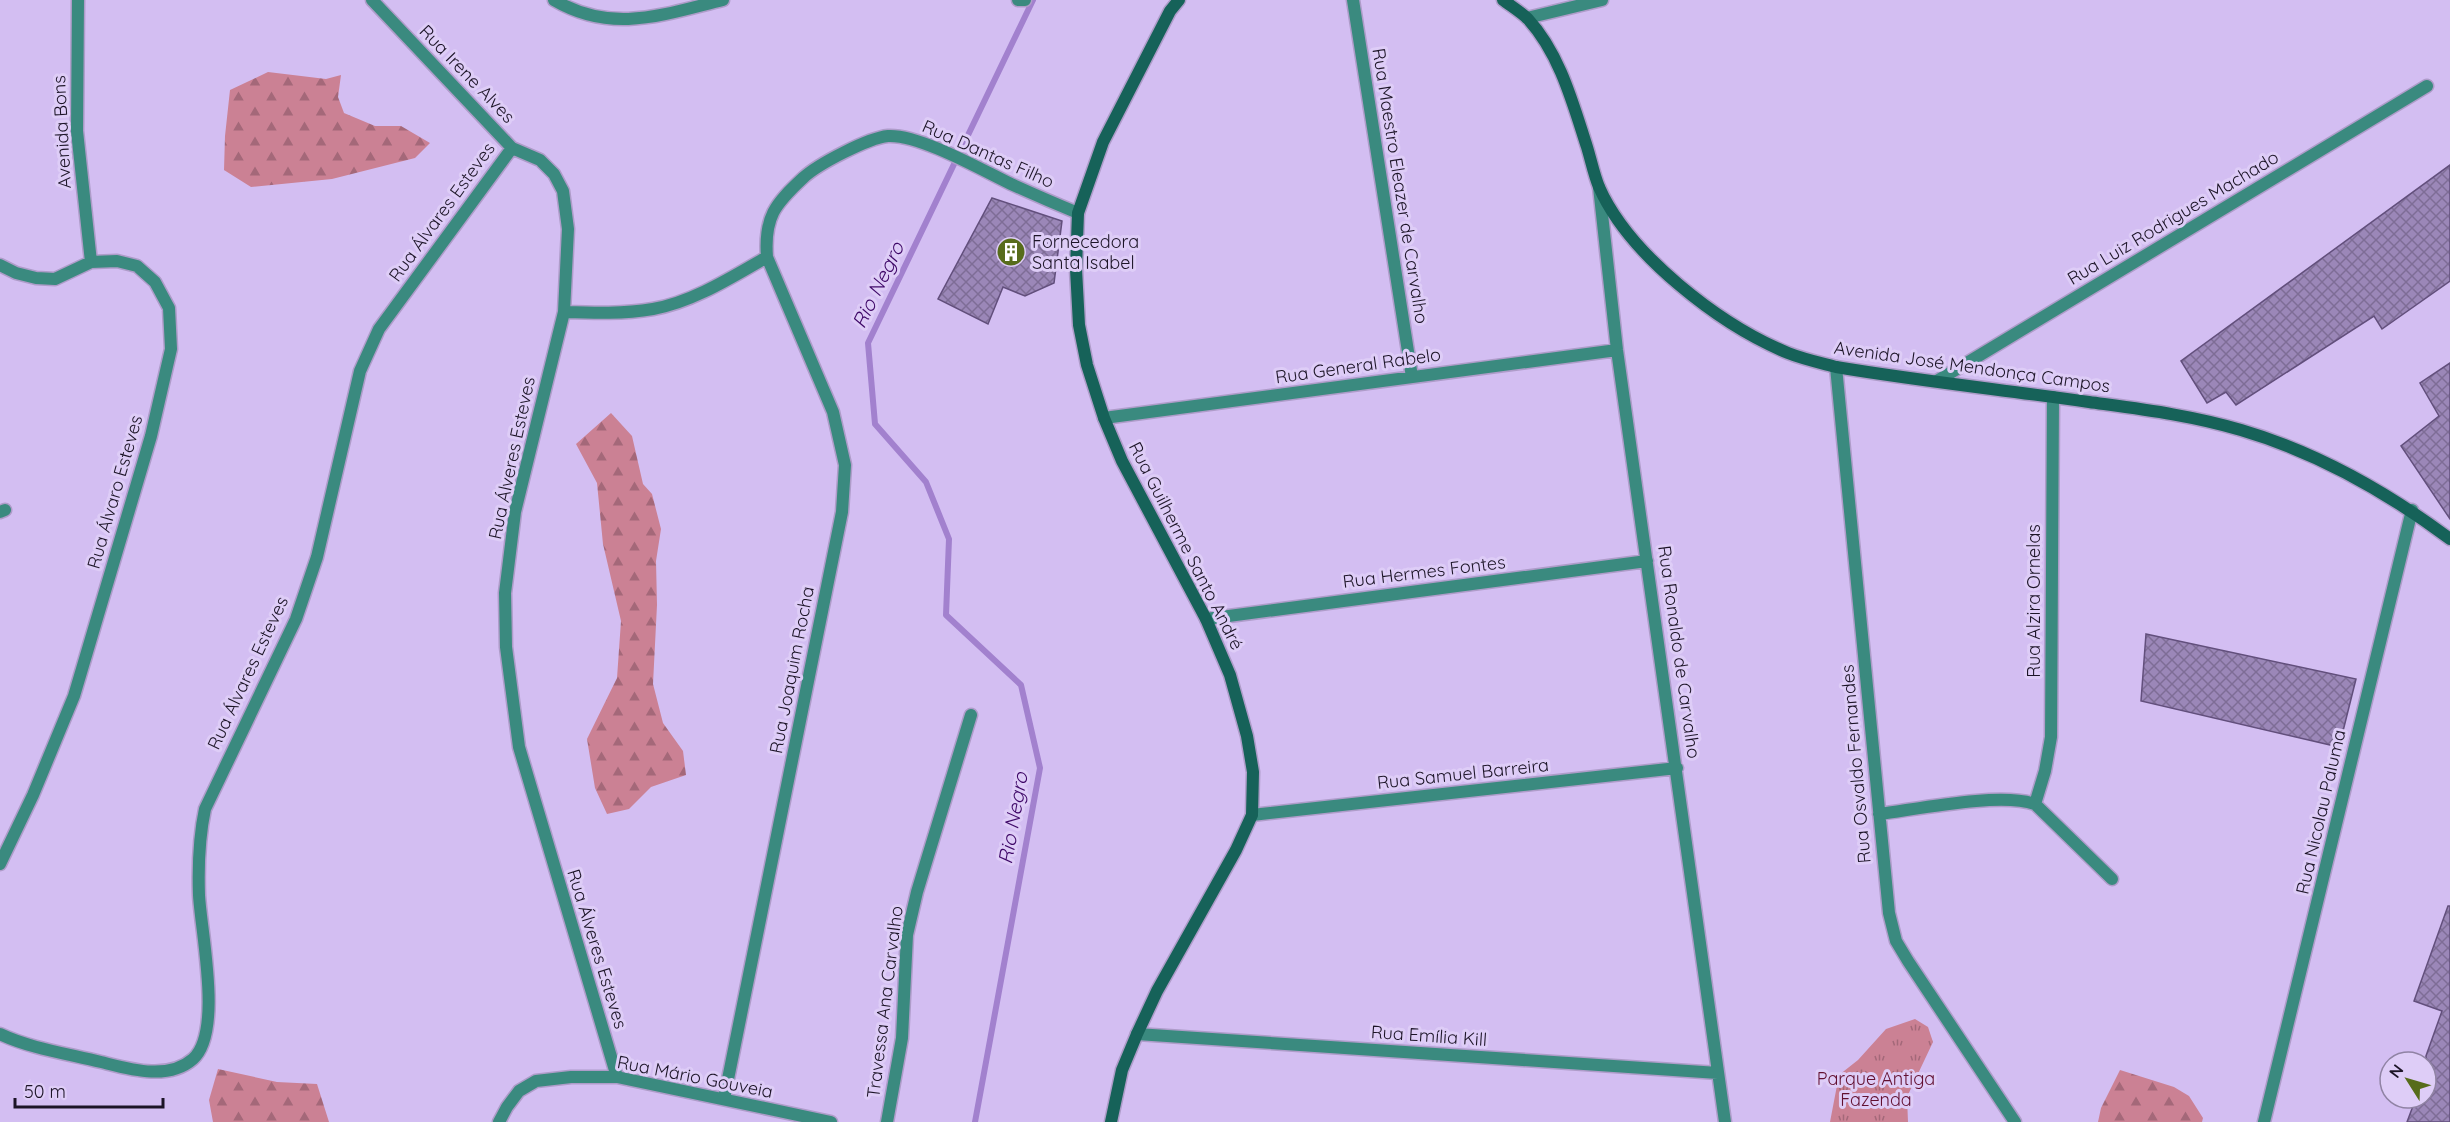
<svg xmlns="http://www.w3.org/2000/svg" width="2450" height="1122" viewBox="0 0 2450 1122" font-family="Quicksand,sans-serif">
	<defs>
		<pattern id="forest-firs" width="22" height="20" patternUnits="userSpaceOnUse" patternTransform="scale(1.5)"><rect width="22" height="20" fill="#cb8194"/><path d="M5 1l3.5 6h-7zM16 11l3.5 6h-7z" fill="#a46879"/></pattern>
		<pattern id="park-tufts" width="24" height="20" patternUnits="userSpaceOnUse" patternTransform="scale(1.5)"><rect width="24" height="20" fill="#cb8194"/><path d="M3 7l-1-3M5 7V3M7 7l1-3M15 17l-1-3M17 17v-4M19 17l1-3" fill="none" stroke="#a46879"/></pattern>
		<pattern id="building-cross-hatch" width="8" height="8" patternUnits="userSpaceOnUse" patternTransform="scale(1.5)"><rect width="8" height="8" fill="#9b87b8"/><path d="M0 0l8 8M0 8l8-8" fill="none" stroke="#7e6d96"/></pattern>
	</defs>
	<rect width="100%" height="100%" fill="#d3bef2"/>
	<path fill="url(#forest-firs)" d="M268 72 326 79 341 75 338 97 344 113 375 126H401L430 143 415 158 332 179 251 187 224 170 225 136 230 90Z
		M611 413 632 436 643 484 652 494 661 529 656 561 657 605 653 684 663 723 683 751 686 775 651 787 629 809 607 814 595 788 587 739 617 678 621 621 603 544 597 483 576 444Z
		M218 1069 277 1082 317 1084 329 1122H213L209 1100Z
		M2120 1070 2174 1087 2189 1096 2203 1118 2202 1122H2098L2101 1108Z"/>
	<path fill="url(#park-tufts)" d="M1915 1019 1928 1027 1933 1042 1907 1097 1908 1122H1830L1839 1075 1858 1060 1886 1029Z"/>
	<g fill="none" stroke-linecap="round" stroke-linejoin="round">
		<path stroke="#a281ce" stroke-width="6" d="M975 1122 1040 768 1021 685 946 615 949 539 926 482 875 424 868 343 1033 0"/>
	</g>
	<path fill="url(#building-cross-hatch)" stroke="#624f7c" stroke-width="1.5" d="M2450 165V281L2382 329 2374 316 2236 405 2226 392 2207 403 2181 361Z
		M992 198 1062 221 1054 283 1025 296 1003 287 988 324 938 299Z
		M2450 363V519L2401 446 2439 416 2420 383Z
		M2146 634 2356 679 2339 747 2141 701Z
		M2448 906H2450V1122H2407L2416 1098H2426V1056L2442 1011 2414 1001Z"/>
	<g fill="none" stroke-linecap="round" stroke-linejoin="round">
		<g stroke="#ae9cc9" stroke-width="15">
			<path id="street" d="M78 0 77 131 91 262
				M372 0 512 148 540 160 554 174 563 191 568 229 564 312 515 512 505 593 506 647 519 747 617 1077
				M554 0C612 34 662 15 723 0
				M1018 0H1025
				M1353 0 1412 377
				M1527 18 1602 0
				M1599 187 1617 350 1725 1122
				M0 265 16 273 36 278 55 279 91 262 117 261 137 266 155 282 169 308 171 349 151 436 74 696 33 795 0 864
				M564 312C594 313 623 314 653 309 693 302 732 277 767 257 764 217 775 204 803 178 818 164 868 138 888 136 919 134 982 170 1011 184 1033 194 1056 204 1078 213
				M1836 367 1889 913 1896 941 1908 961 2015 1122
				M1937 381 2427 86
				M1104 418 1617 350
				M0 512 5 510
				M1206 619 1647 561
				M2035 804 2045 771 2051 737 2053 397
				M1879 814C1918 809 2000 792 2035 804L2112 879
				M1252 815 1677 768
				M0 1034C29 1048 69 1054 101 1062 129 1069 168 1081 193 1059 223 1032 201 933 199 895 198 865 199 837 205 809L296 619 317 557 360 371 379 329 512 148
				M1137 1034 1718 1073
				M724 1099 842 512 845 465 833 412 767 257
				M499 1122 507 1107 519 1091 536 1081 571 1077H617L831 1122
				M887 1122 902 1038 907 935 917 892 971 715
				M2264 1122 2412 510"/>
		</g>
		<g stroke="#ae9cc9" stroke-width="15">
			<path id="secondary" d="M1503 0C1511 6 1521 12 1528 19 1560 54 1573 104 1587 147 1591 160 1594 175 1599 187 1629 255 1720 325 1788 353 1803 359 1821 363 1836 367 1920 381 2005 390 2089 402 2140 409 2191 415 2241 430 2316 452 2387 492 2450 539
				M1111 1122 1122 1070 1137 1034 1157 991 1236 850 1252 815 1253 772 1247 736 1230 675 1206 619 1122 461 1104 418 1087 365 1079 325 1076 269 1078 213 1103 142 1170 11 1179 0"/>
		</g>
		<use href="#street" stroke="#3a8a7f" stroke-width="12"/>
		<use href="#secondary" stroke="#166259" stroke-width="12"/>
	</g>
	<defs>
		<g id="building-disc" transform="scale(1.5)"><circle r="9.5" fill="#576c1b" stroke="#decdf7"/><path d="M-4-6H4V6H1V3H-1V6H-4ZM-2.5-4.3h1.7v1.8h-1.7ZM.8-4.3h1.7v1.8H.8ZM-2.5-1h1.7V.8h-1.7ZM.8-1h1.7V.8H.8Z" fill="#fff"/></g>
	</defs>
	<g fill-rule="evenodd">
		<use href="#building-disc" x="1011" y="252"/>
	</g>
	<g text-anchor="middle" stroke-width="6" stroke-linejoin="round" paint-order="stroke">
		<g font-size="18" fill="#1c1427" stroke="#decdf7">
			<text transform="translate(467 74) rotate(46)" y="6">Rua Irene Alves</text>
			<text transform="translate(62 132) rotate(-93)" y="6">Avenida Bons</text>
			<text transform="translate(988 154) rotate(24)" y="6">Rua Dantas Filho</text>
			<text transform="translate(1400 186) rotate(81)" y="6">Rua Maestro Eleazer de Carvalho</text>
			<text transform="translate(442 212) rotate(-54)" y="6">Rua Álvares Esteves</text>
			<text transform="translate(2173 218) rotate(-31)" y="6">Rua Luiz Rodrigues Machado</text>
			<text transform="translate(1358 366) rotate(-8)" y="6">Rua General Rabelo</text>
			<text transform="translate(1972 367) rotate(8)" y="6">Avenida José Mendonça Campos</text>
			<text transform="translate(512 458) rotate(-78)" y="6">Rua Álveres Esteves</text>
			<text transform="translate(115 492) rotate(-74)" y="6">Rua Álvaro Esteves</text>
			<text transform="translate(1186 546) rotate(63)" y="6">Rua Guilherme Santo André</text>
			<text transform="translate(1424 572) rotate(-7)" y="6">Rua Hermes Fontes</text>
			<text transform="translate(2034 601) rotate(-90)" y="6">Rua Alzira Ornelas</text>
			<text transform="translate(1679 652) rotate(82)" y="6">Rua Ronaldo de Carvalho</text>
			<text transform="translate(792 670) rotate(-79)" y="6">Rua Joaquim Rocha</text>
			<text transform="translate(248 673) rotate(-65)" y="6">Rua Álvares Esteves</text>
			<text transform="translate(1856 764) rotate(-95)" y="6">Rua Osvaldo Fernandes</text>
			<text transform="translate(1463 774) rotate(-6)" y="6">Rua Samuel Barreira</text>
			<text transform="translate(2321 812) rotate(-77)" y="6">Rua Nicolau Paluma</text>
			<text transform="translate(597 949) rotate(73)" y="6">Rua Álveres Esteves</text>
			<text transform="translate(885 1002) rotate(-83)" y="6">Travessa Ana Carvalho</text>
			<text transform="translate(1429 1036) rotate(4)" y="6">Rua Emília Kill</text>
			<text transform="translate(695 1077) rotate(11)" y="6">Rua Mário Gouveia</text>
		</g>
		<g font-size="18" fill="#1c1427" stroke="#decdf7" text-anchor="start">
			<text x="1032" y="248">Fornecedora<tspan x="1032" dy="21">Santa Isabel</tspan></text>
		</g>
		<g font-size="18" fill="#620f30" stroke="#decdf7">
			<text x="1876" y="1085">Parque Antiga<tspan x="1876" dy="21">Fazenda</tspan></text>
		</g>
		<g font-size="20" font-style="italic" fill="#3e0767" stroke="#decdf7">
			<text transform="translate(878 285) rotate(-64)" y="7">Rio Negro</text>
			<text transform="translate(1013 818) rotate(-80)" y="7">Rio Negro</text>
		</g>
	</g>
	<g transform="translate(2408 1080) rotate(307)"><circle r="28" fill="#decdf7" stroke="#9083a4" stroke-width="1.5"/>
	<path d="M0-4.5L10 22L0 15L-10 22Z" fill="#576c1b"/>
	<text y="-9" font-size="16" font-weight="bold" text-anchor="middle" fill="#1c1427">N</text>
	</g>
	<path d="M15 1098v9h148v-9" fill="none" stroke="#1c1427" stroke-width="3"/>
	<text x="24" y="1098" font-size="18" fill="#1c1427" stroke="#decdf7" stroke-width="4.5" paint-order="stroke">50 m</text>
</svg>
